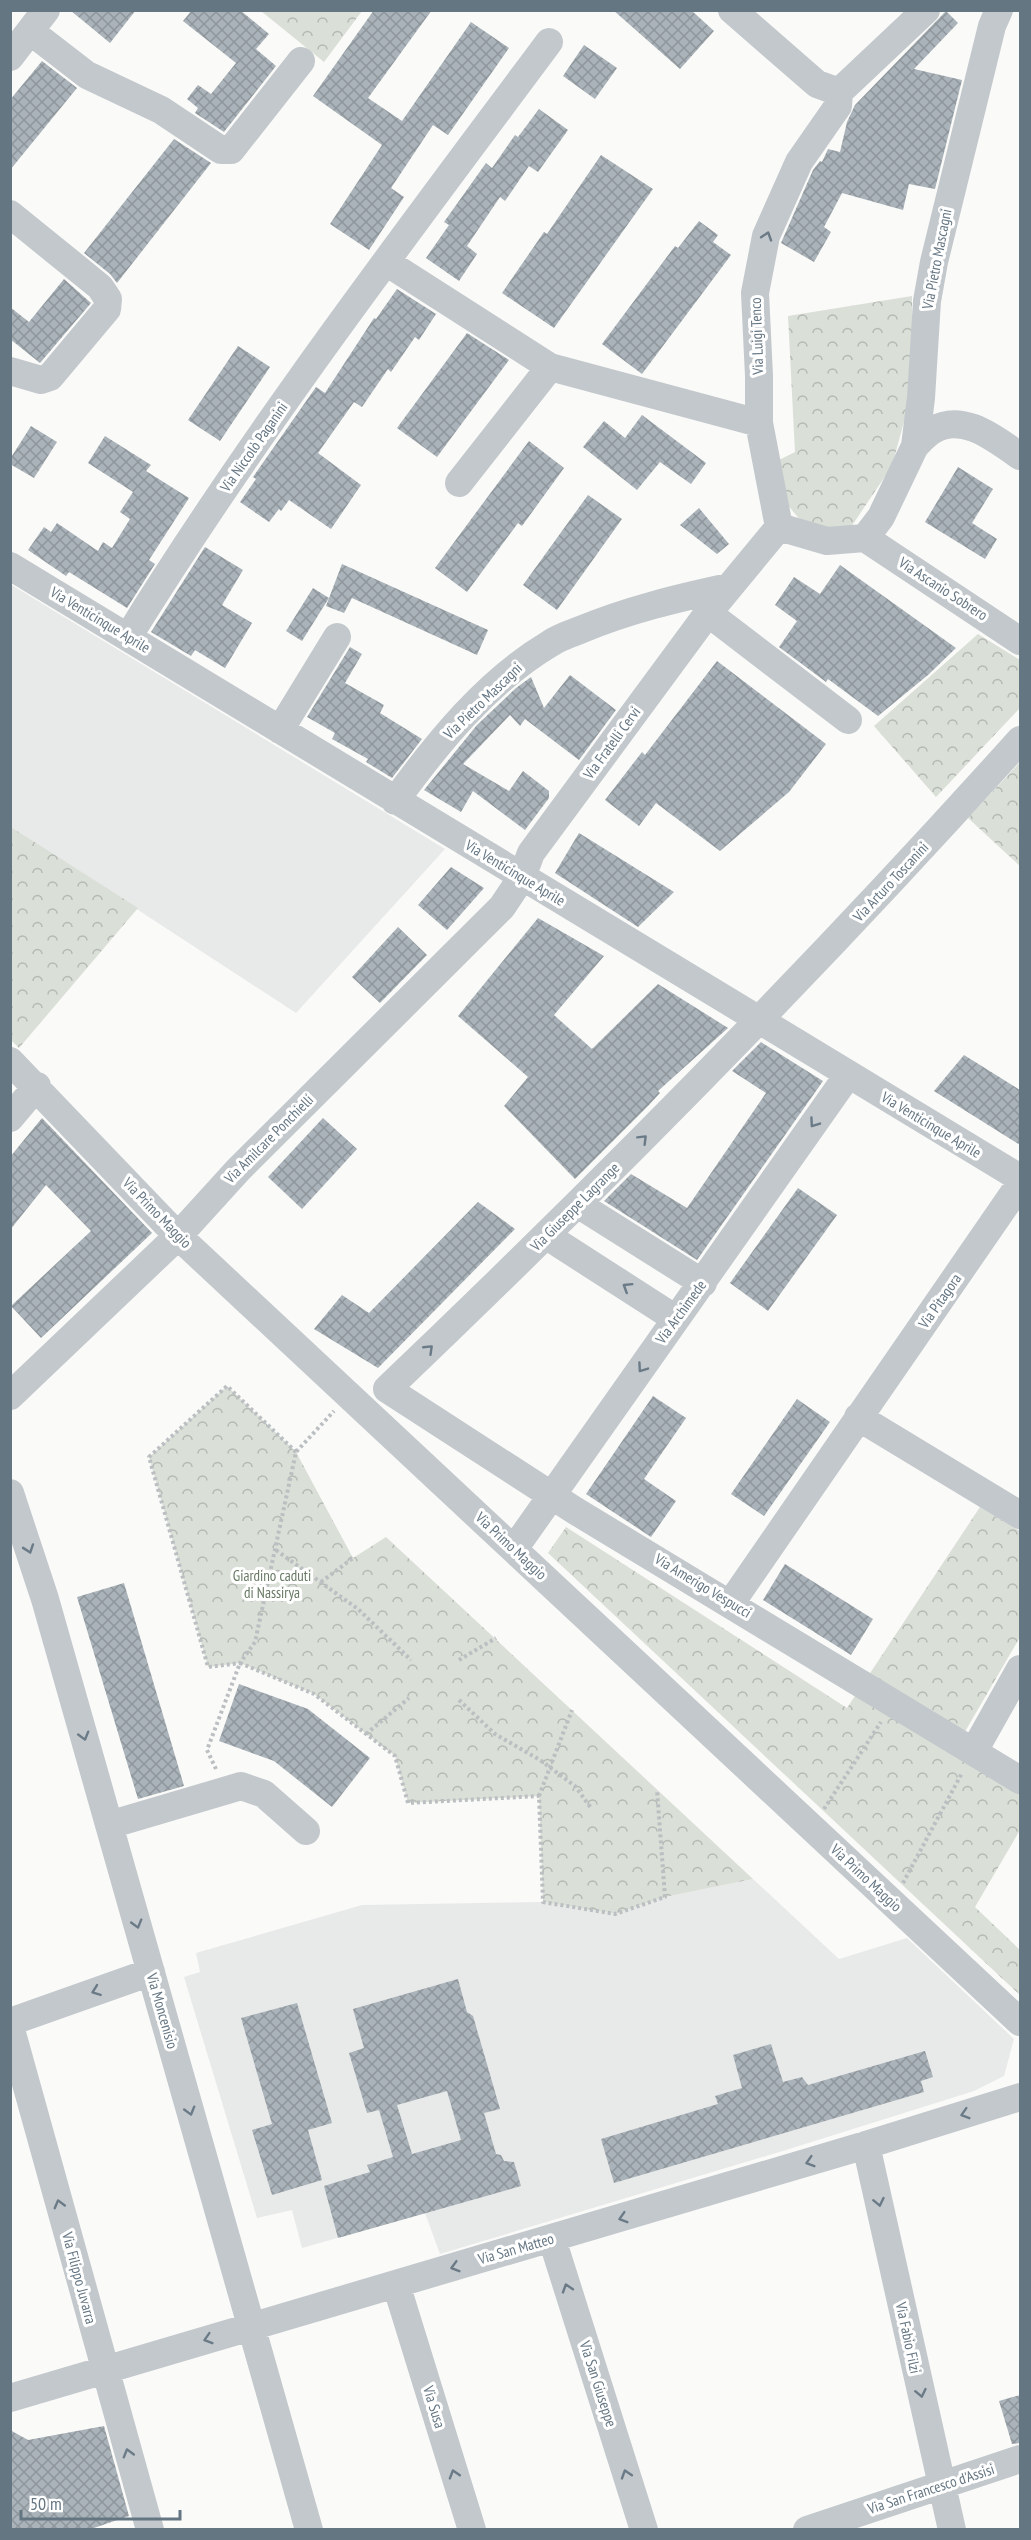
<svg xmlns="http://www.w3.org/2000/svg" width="1031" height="2540" viewBox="0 0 1031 2540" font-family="'PT Sans Narrow',sans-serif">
	<defs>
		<pattern id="forest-crowns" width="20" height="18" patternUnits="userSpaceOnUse" patternTransform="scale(1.5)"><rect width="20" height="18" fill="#dadfd7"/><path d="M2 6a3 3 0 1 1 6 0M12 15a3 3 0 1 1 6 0" fill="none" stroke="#b4b9b4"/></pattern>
		<pattern id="building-cross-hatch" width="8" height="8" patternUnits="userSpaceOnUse" patternTransform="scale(1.5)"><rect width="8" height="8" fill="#aab3b9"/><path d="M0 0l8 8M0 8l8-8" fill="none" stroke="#8e969c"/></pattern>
	</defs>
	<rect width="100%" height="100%" fill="#fafaf8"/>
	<path fill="#e8e9e9" d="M10 584 445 849 296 1013 11 827Z
		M753 1879 839 1959 907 1938 1014 2039 1004 2076 974 2091 786 2150 440 2254 425 2213 302 2248 292 2210 257 2218 184 1977 200 1972 196 1953 362 1905 543 1902 615 1914 665 1897Z"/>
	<path fill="url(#forest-crowns)" d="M261 11H362L324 62Z
		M912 296V392L892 466 847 533 801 521 782 498 773 463 795 452 788 316Z
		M978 634 1020 660V708L936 797 874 726Z
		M1020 762V866L968 818Z
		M11 827 138 908 19 1048 10 1039Z
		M227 1386 296 1452 353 1558 386 1537 753 1879 665 1897 615 1914 543 1902 539 1796 408 1803 395 1756 314 1694 240 1663 208 1667 149 1457Z
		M980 1507 1020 1531V1637L952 1754 1020 1793V1830L975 1907 1020 1950V1995L548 1553 566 1527 847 1708Z"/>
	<path fill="url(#building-cross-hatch)" fill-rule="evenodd" d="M70 10H136L110 43Z
		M192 10H240L269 34 256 49 276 66 224 132 195 113 198 108 187 99 198 85 211 94 236 63 183 21Z
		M374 10H432L368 98 402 121 471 22 509 48 448 135 433 125 391 188 404 197 369 250 330 224 382 145 313 96Z
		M613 10H691L714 31 680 69Z
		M946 11 958 23 914 69 962 80 935 189 909 184 903 210 842 193 824 227 831 232 814 262 781 243 813 170 820 161 822 162 828 149 840 152 847 122 855 105Z
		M584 45 617 68 595 99 563 76Z
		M42 61 77 88 10 170V100Z
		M539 109 568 130 538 172 529 166 505 201 500 197 467 246 477 254 459 281 426 258 449 225 444 222 486 163 492 168 515 135 518 137Z
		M174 139 211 163 117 283 110 274 84 253Z
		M601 155 653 189 554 328 502 293 544 232 547 234Z
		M699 221 718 235 713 242 731 255 642 374 602 344 675 246 678 248Z
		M64 279 91 303 40 363 10 339V307L29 322Z
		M397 289 436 314 419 340 415 337 391 372 388 369 362 407 354 402 318 453 361 485 331 529 289 500 281 511 279 509 269 522 240 502 256 479 253 477 316 387 325 393 374 318 376 319Z
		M467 333 509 360 437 457 397 428Z
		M238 346 270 367 220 441 188 420Z
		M642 415 706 463 691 484 660 462 637 490 583 447 604 421 625 438Z
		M31 426 57 442 34 478 10 464V459Z
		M105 436 151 465 146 471 189 498 149 560 155 564 127 608 69 572 66 576 28 550 44 527 51 532 57 523 98 551 103 542 112 548 130 519 120 512 133 492 88 463Z
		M529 441 564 468 522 526 518 523 467 592 435 568Z
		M958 467 993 489 972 523 997 539 985 559 925 522Z
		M588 495 622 519 557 610 523 585Z
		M699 508 729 544 717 554 680 525Z
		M205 547 243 570 222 605 252 623 225 668 195 650 191 656 151 632Z
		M342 564 488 630 477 655 352 598 344 613 326 606Z
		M840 565 956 648 928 675 878 716 828 679 826 682 779 647 797 621 775 605 794 577 820 594Z
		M313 588 329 598 302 641 286 631Z
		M350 647 362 654 345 683 384 705 380 713 422 739 392 778 366 762 368 759 332 739 335 733 307 717Z
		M717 661 826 744 789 792 720 851 656 803 639 826 605 800 642 752 645 755Z
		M570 675 616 710 579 760 525 719 520 726 510 715 463 764 509 791 523 771 549 791V798L525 830 473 791 461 812 424 790 477 725 516 688 531 677 544 708Z
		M579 833 674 892 638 927 555 873Z
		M451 867 484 888 447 930 418 905Z
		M538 918 604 956 554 1015 592 1049 658 984 728 1028 658 1091 660 1093 648 1106 575 1179 504 1106 528 1077 458 1016Z
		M398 927 427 955 380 1003 352 977Z
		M761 1042 823 1081 697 1260 604 1201 631 1174 687 1208 766 1093 732 1071Z
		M964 1055 1020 1090V1145L934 1091Z
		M42 1118 152 1233 41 1338 11 1306 91 1231 46 1185 10 1230V1157Z
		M323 1118 357 1149 302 1209 268 1177Z
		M798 1188 837 1215 768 1311 730 1283Z
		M478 1202 515 1229 378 1368 314 1329 342 1295 369 1313Z
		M653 1396 686 1418 644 1479 676 1501 651 1537 586 1494Z
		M797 1399 830 1422 764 1516 731 1494Z
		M785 1564 873 1619 851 1655 763 1600Z
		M124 1583 184 1786 138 1799 77 1597Z
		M239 1684 308 1709 370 1758 332 1807 274 1761 219 1741Z
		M458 1979 467 2012 473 2016 500 2109 484 2113 496 2154 501 2155 504 2161 514 2162 521 2186 338 2238 324 2186 370 2172 367 2165 393 2157 379 2110 367 2113 349 2053 364 2048 353 2009ZM447 2091 461 2140 412 2154 397 2105Z
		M297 2003 332 2123 308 2130 322 2180 272 2195 252 2130 272 2124 241 2018Z
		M771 2044 783 2082 802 2077 808 2085 925 2051 933 2077 921 2081 924 2092 614 2183 601 2139 718 2104 715 2096 742 2088 733 2055Z
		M1020 2395V2443L1012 2444 999 2401Z
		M104 2426 129 2516 91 2529H10V2430L28 2440Z"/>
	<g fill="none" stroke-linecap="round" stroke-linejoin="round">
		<path stroke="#bbbfc2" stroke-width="4" stroke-dasharray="3 3" stroke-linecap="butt" d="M296 1452 227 1386 149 1457 208 1667 240 1663 255 1642 296 1452 334 1411
			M276 1550 358 1609 411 1660
			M321 1582 353 1558
			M459 1660 496 1638
			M459 1700 495 1734 540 1760 575 1786 591 1808
			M366 1734 409 1698
			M216 1769 207 1750 240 1663 314 1694 395 1756 408 1803 539 1796 543 1902 615 1914 665 1897 657 1790
			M539 1796 572 1710
			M824 1809 881 1722
			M903 1883 962 1773"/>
		<path stroke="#c3c8cc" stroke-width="28" d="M732 10 817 84 839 92
			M30 31 87 75 161 110 221 150H231L301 61
			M10 57 46 10
			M10 214 100 287 108 299 107 309 50 377 41 380 10 371
			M386 262 550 367 759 423
			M915 446C920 441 926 434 933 430 964 412 996 440 1020 456
			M459 483 550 367
			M779 527 759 423V376L755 293 766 236 799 162 838 106 839 92 926 10
			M865 538 881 517 915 446 921 398 927 301 934 262 992 26 999 10
			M865 538 1020 641
			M10 566 1020 1178
			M708 613 848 720
			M128 637C256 430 404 237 549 42
			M280 730 337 637
			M1020 740C818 965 606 1180 387 1389L574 1510 1020 1780
			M395 801C438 742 487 681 551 643 560 637 570 634 580 630 628 610 678 598 729 587
			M10 1061 178 1236 1020 2022
			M10 1118 37 1086
			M579 1205 703 1283
			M547 1236 676 1319
			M10 1396 178 1236 238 1170 502 907 522 877 531 853 708 613 779 527 827 541 865 538
			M858 1417 1020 1515
			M10 1493 45 1599 309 2530
			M514 1549 848 1075
			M731 1603 1020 1184
			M974 1751 1020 1669
			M109 1825 241 1786 264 1794 306 1831
			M10 2022 151 1972
			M10 2026 150 2530
			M866 2145 952 2530
			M552 2239 644 2530
			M396 2284 472 2530
			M10 2398 866 2145 1020 2097
			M807 2530 1020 2459"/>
	</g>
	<defs><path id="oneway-chevron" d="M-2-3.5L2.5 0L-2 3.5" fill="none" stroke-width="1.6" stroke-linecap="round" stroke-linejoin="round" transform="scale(1.5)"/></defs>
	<g stroke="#6a7a87">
		<use href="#oneway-chevron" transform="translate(767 236) rotate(-72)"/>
		<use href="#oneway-chevron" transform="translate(814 1123) rotate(125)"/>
		<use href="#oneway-chevron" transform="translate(643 1139) rotate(-45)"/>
		<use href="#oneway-chevron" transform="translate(627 1287) rotate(-148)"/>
		<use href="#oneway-chevron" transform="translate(429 1349) rotate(-44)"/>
		<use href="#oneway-chevron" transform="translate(642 1368) rotate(125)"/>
		<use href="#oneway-chevron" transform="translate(29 1549) rotate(71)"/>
		<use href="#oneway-chevron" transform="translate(84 1736) rotate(74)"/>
		<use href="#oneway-chevron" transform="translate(137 1924) rotate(74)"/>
		<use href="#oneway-chevron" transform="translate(96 1991) rotate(160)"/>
		<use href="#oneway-chevron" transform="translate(190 2111) rotate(74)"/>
		<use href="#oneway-chevron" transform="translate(965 2114) rotate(163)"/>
		<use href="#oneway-chevron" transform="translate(810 2162) rotate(163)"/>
		<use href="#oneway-chevron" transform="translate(879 2202) rotate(78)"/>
		<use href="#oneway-chevron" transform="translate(59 2204) rotate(-105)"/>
		<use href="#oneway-chevron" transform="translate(623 2218) rotate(163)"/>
		<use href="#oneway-chevron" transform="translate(455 2267) rotate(164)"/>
		<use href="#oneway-chevron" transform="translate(567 2288) rotate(-108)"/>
		<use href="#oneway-chevron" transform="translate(208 2339) rotate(163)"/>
		<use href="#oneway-chevron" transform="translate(921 2393) rotate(78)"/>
		<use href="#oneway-chevron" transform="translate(128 2453) rotate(-106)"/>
		<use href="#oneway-chevron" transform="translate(454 2474) rotate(-107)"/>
		<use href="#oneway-chevron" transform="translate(626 2474) rotate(-108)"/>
	</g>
	<g text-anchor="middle" stroke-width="6" stroke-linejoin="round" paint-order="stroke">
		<g font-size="15" fill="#657683" stroke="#fff">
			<text transform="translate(937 259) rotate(-79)" y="5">Via Pietro Mascagni</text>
			<text transform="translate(757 336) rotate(-92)" y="5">Via Luigi Tenco</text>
			<text transform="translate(254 447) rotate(-55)" y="5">Via Niccolò Paganini</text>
			<text transform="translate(943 589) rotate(33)" y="5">Via Ascanio Sobrero</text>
			<text transform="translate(100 620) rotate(31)" y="5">Via Venticinque Aprile</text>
			<text transform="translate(483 701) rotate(-44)" y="5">Via Pietro Mascagni</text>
			<text transform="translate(612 743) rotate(-54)" y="5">Via Fratelli Cervi</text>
			<text transform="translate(515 873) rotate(31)" y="5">Via Venticinque Aprile</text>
			<text transform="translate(891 882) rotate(-47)" y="5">Via Arturo Toscanini</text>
			<text transform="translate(931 1125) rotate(31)" y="5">Via Venticinque Aprile</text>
			<text transform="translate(269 1139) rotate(-45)" y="5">Via Amilcare Ponchielli</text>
			<text transform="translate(575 1207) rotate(-45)" y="5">Via Giuseppe Lagrange</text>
			<text transform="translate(157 1213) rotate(46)" y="5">Via Primo Maggio</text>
			<text transform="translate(940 1301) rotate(-55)" y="5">Via Pitagora</text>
			<text transform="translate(681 1312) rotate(-54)" y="5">Via Archimede</text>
			<text transform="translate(511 1546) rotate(43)" y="5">Via Primo Maggio</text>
			<text transform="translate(703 1586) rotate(31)" y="5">Via Amerigo Vespucci</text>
			<text transform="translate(866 1878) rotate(43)" y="5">Via Primo Maggio</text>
			<text transform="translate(162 2011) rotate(74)" y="5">Via Moncenisio</text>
			<text transform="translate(516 2249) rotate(-16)" y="5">Via San Matteo</text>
			<text transform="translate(79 2278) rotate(75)" y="5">Via Filippo Juvarra</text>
			<text transform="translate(908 2338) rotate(78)" y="5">Via Fabio Filzi</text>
			<text transform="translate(598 2384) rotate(72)" y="5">Via San Giuseppe</text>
			<text transform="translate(434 2407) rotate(73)" y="5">Via Susa</text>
			<text transform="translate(931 2489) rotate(-18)" y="5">Via San Francesco d'Assisi</text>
		</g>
		<g font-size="15" fill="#687a64" stroke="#fff">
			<text x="272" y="1581">Giardino caduti<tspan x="272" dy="17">di Nassirya</tspan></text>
		</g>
	</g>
	<rect width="1031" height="2540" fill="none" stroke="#657683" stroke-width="24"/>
	<path d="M21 2510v9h159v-9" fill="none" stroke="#657683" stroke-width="3"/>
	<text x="30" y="2510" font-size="18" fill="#657683" stroke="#ffffff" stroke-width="4.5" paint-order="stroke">50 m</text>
</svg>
